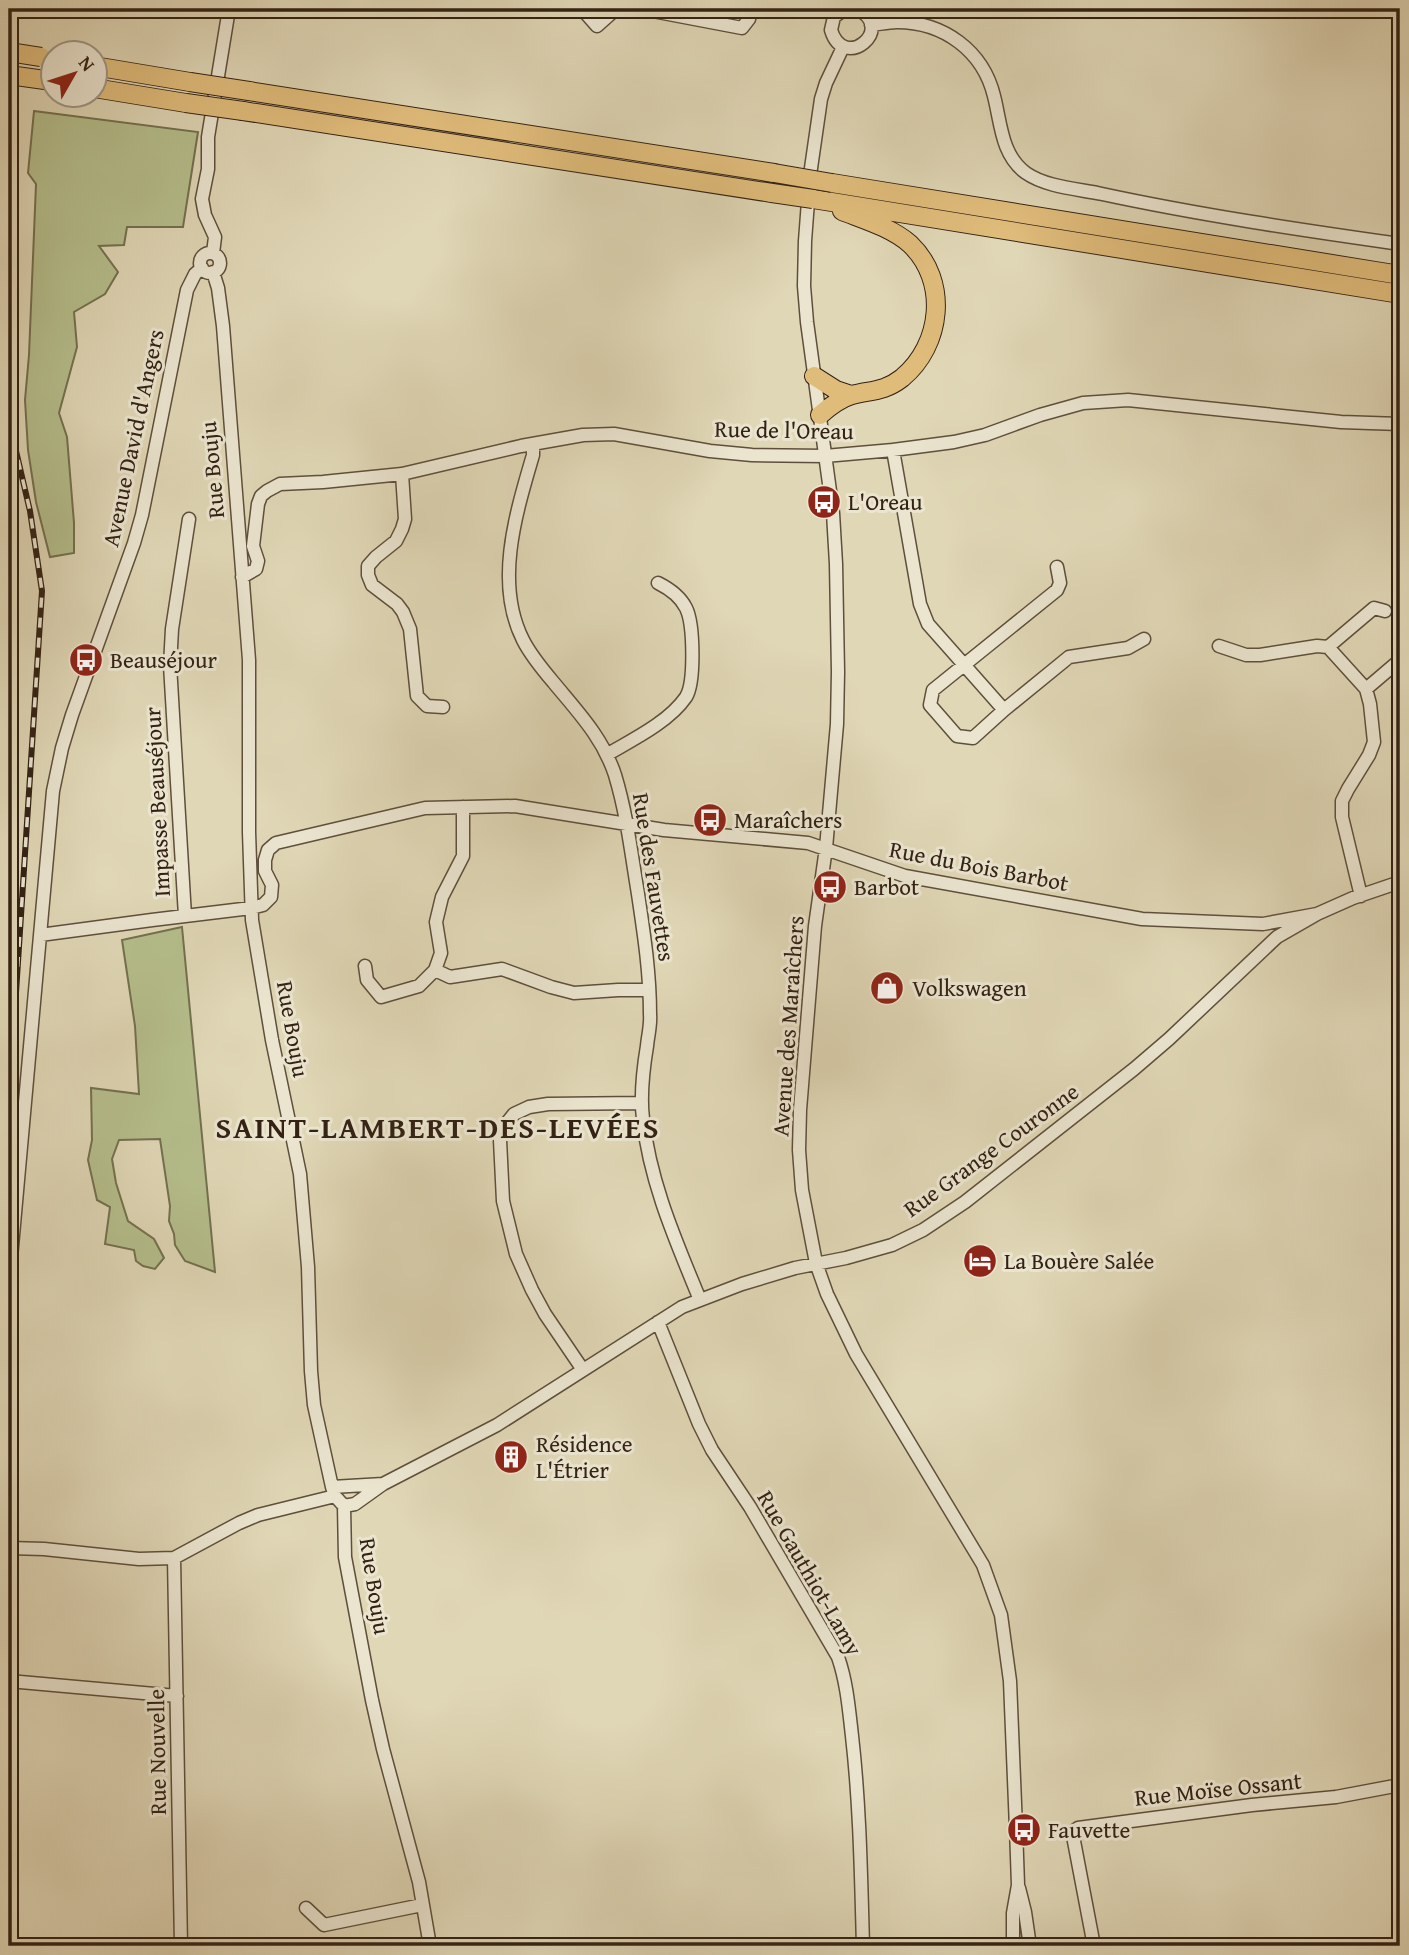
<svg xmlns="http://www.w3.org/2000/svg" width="1409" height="1955" viewBox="0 0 1409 1955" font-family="'Gentium Book Plus',serif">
	<rect width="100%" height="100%" fill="#e0d7b6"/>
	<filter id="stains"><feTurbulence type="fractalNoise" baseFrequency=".00286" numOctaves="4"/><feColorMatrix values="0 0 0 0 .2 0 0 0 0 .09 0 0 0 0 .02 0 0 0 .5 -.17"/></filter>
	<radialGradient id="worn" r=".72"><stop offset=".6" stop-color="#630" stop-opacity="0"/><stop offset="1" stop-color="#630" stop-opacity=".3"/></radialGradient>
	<path fill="#b5be8c" stroke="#747050" stroke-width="2" d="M34 111 198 132 183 227H127L124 245 99 246 118 272 105 294 74 312 77 347 59 413 67 437 74 523V553L50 557 36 502 28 450 25 400 29 355 36 184 28 173Z
		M182 927 215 1272 185 1261 175 1245 174 1234 169 1221 170 1206 160 1139 119 1140 112 1159 116 1183 128 1221 154 1239 164 1258 155 1269 143 1266 136 1261 134 1250 105 1244 110 1207 97 1200 88 1160 92 1140 91 1088 139 1094 135 1026 122 940Z"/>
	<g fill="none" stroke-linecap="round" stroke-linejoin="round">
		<g stroke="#5e4f3c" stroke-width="15">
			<path id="minor" d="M582 9 597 26 616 9
				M642 9 742 28 749 19 751 9
				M845 9 834 17 831 30C844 73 897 28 857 9
				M871 25C880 24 889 22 897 22 944 22 983 51 994 96 1001 123 1001 155 1026 173 1046 187 1078 189 1102 194 1200 215 1301 230 1400 244
				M843 47 826 83 821 99 810 175 805 241 804 286 807 322 833 513 836 564 838 672 837 724 826 848 815 926 800 1110 799 1150 802 1190 816 1263 827 1294 856 1354 983 1565 1001 1615 1010 1681 1016 1828 1018 1885 1013 1913V1946
				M213 253 215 237 205 215 202 199 208 169V137L229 9
				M200 263a10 10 0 1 1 20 0a10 10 0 1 1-20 0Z
				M213 272 218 288 223 326 249 660V832L252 920 272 1040 300 1174 308 1267 311 1371 314 1405 332 1487 335 1496 344 1506 345 1557 372 1700 383 1749 419 1882 430 1946
				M533 444V455C516 513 494 583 523 640 531 656 543 670 554 683 578 712 603 738 615 775 627 815 631 852 638 894 644 934 650 973 650 1014 651 1025 648 1035 647 1046 643 1070 640 1095 643 1119 650 1183 676 1241 700 1300
				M893 450 920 604 928 624 1004 710 1069 657 1128 648 1144 639
				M402 474 405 519 402 529 396 541 376 557 368 566V575L372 585 397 604 403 612 410 629 417 696 427 706 443 707
				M242 577 256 569 258 561 253 546 258 504 261 496 267 491 280 484 323 482 402 474 521 446 583 435 614 434 710 451 752 455 825 456 893 450 954 442 985 435 1040 415 1083 403 1128 400 1341 422 1400 424
				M1219 646 1246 655H1260L1317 646 1328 647 1366 689 1370 704 1374 742 1369 755 1348 789 1342 801V817L1361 896
				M1328 647 1374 608 1385 611
				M1366 689 1400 660
				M1004 710 973 738 957 736 930 705 933 690 1057 590 1060 583 1057 567
				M608 754C632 740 669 722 686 697 695 683 694 624 686 608 680 596 670 589 658 583
				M463 807V856L442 897 436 922 441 953 435 970 450 977 502 969 551 987 574 993 618 990H649
				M185 916 170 665 172 629 189 519
				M40 935 152 920 251 908 263 905 271 897 272 885 265 871V860L268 850 276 843 425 808 515 806 664 830 808 843 905 876 1142 919 1263 924 1317 914
				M365 966 367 980 381 997 419 986 435 970
				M9 1280 53 791 62 748 72 715 134 543 142 515 187 290 195 274 202 268
				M658 1322 699 1424 712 1450 750 1507 838 1657C847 1683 849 1710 852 1736 860 1806 861 1876 863 1946
				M583 1370 545 1314 532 1290 516 1254 503 1201 500 1140 502 1129 514 1114 529 1107 548 1104 641 1103
				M332 1487 383 1484
				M344 1506 355 1504 383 1484 497 1425 682 1307 742 1284 795 1268 846 1258 892 1245 923 1230 965 1202 1134 1069 1169 1039 1277 937 1317 914 1353 898 1400 882
				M9 1548 44 1549 139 1559 174 1558 239 1523 258 1515 335 1496
				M174 1558 181 1946
				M9 1681 177 1696
				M1019 1888 1025 1912 1030 1946
				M306 1908 324 1925 422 1905
				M1094 1946 1073 1836 1074 1831 1078 1828 1252 1805 1336 1797 1400 1785"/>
		</g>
		<g stroke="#332214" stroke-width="20">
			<path id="highway" d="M94 66 190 82
				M9 75 52 81
				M94 88 186 103
				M249 91 774 173
				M243 111 772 193
				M832 183 1400 275
				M813 199 1400 294
				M814 376 836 390 851 395
				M820 415C829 407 839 399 852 395 871 390 884 392 902 378 942 345 949 281 910 244 892 228 865 220 842 211"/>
		</g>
		<use href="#minor" stroke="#ebe5d0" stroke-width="12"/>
		<use href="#highway" stroke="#e0bc7b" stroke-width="18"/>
		<g stroke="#332214" stroke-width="6">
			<path id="rail" d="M9 57 13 9
				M9 278 12 246
				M9 421 30 511 42 591 9 1101"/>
		</g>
		<use href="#rail" stroke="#ebe5d0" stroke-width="3.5" stroke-dasharray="10" stroke-linecap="butt"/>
		<g stroke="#332214" stroke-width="20" stroke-linecap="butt">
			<path id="highway-bridge" d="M9 52 41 57
				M190 82 249 91
				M186 103 243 111
				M774 173 832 183
				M772 193 813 199"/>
		</g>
		<use href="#highway-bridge" stroke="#e0bc7b" stroke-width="18"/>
	</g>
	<defs>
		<g id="bus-disc" transform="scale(1.75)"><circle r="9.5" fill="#8f2418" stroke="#ebe5d0"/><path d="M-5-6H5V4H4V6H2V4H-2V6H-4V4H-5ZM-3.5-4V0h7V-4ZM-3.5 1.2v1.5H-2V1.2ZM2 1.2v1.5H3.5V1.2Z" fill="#fff"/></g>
		<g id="shop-disc" transform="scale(1.75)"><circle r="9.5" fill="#8f2418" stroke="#ebe5d0"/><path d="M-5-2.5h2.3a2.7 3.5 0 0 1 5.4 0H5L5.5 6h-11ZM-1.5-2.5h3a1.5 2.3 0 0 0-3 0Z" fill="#fff"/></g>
		<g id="hotel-disc" transform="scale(1.75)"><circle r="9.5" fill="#8f2418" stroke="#ebe5d0"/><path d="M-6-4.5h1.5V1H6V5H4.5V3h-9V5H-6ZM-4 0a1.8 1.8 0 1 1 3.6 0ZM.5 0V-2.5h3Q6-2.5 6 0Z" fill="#fff"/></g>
		<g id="building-disc" transform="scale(1.75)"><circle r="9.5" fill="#8f2418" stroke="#ebe5d0"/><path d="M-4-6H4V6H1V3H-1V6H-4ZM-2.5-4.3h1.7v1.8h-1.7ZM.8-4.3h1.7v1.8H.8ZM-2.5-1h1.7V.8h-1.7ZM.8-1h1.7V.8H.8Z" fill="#fff"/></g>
	</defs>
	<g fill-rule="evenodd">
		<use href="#bus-disc" x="824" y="502"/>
		<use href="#bus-disc" x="86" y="660"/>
		<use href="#bus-disc" x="710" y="820"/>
		<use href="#bus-disc" x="830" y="887"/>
		<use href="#shop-disc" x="887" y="988"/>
		<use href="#hotel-disc" x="980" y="1261"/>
		<use href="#building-disc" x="511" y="1457"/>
		<use href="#bus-disc" x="1024" y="1830"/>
	</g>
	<g text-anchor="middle" stroke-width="6" stroke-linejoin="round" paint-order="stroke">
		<g font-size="23" fill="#332214" stroke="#ebe5d0">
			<text transform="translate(784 430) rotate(1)" y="8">Rue de l'Oreau</text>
			<text transform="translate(133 438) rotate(-78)" y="8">Avenue David d'Angers</text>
			<text transform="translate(212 470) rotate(-95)" y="8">Rue Bouju</text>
			<text transform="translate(157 802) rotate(-93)" y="8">Impasse Beauséjour</text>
			<text transform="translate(979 866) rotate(11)" y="8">Rue du Bois Barbot</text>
			<text transform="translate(654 877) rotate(81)" y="8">Rue des Fauvettes</text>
			<text transform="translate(788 1026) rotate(-86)" y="8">Avenue des Maraîchers</text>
			<text transform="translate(293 1029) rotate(80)" y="8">Rue Bouju</text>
			<text transform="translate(991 1150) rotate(-36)" y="8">Rue Grange Couronne</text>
			<text transform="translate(810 1573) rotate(60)" y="8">Rue Gauthiot-Lamy</text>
			<text transform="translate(375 1586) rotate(81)" y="8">Rue Bouju</text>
			<text transform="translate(157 1752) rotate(-91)" y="8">Rue Nouvelle</text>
			<text transform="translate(1218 1789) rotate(-6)" y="8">Rue Moïse Ossant</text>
		</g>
		<g font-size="23" fill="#332214" stroke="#ebe5d0" text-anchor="start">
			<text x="848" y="510">L'Oreau</text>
			<text x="110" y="668">Beauséjour</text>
			<text x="734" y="828">Maraîchers</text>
			<text x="854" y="895">Barbot</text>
			<text x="912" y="996">Volkswagen</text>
			<text x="1004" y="1269">La Bouère Salée</text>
			<text x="536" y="1452">Résidence<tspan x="536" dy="26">L'Étrier</tspan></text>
			<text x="1048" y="1838">Fauvette</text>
		</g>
		<g font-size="30" font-weight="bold" letter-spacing="2" fill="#332214" stroke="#ebe5d0">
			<text x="438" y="1138">SAINT-LAMBERT-DES-LEVÉES</text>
		</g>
	</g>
	<rect width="1409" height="1955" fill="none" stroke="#e0d7b6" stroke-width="35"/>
	<rect x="10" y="10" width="1388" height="1934" fill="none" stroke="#332214" stroke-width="3.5"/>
	<rect x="18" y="18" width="1374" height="1920" fill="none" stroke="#332214" stroke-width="2"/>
	<g transform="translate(74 74) rotate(51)"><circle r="33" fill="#ebe5d0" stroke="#a19785" stroke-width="2"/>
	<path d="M0-5L12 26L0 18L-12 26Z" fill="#8f2418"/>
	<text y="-10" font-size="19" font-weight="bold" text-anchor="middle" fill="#332214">N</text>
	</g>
	<rect width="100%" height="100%" filter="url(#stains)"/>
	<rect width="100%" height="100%" fill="url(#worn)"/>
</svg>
